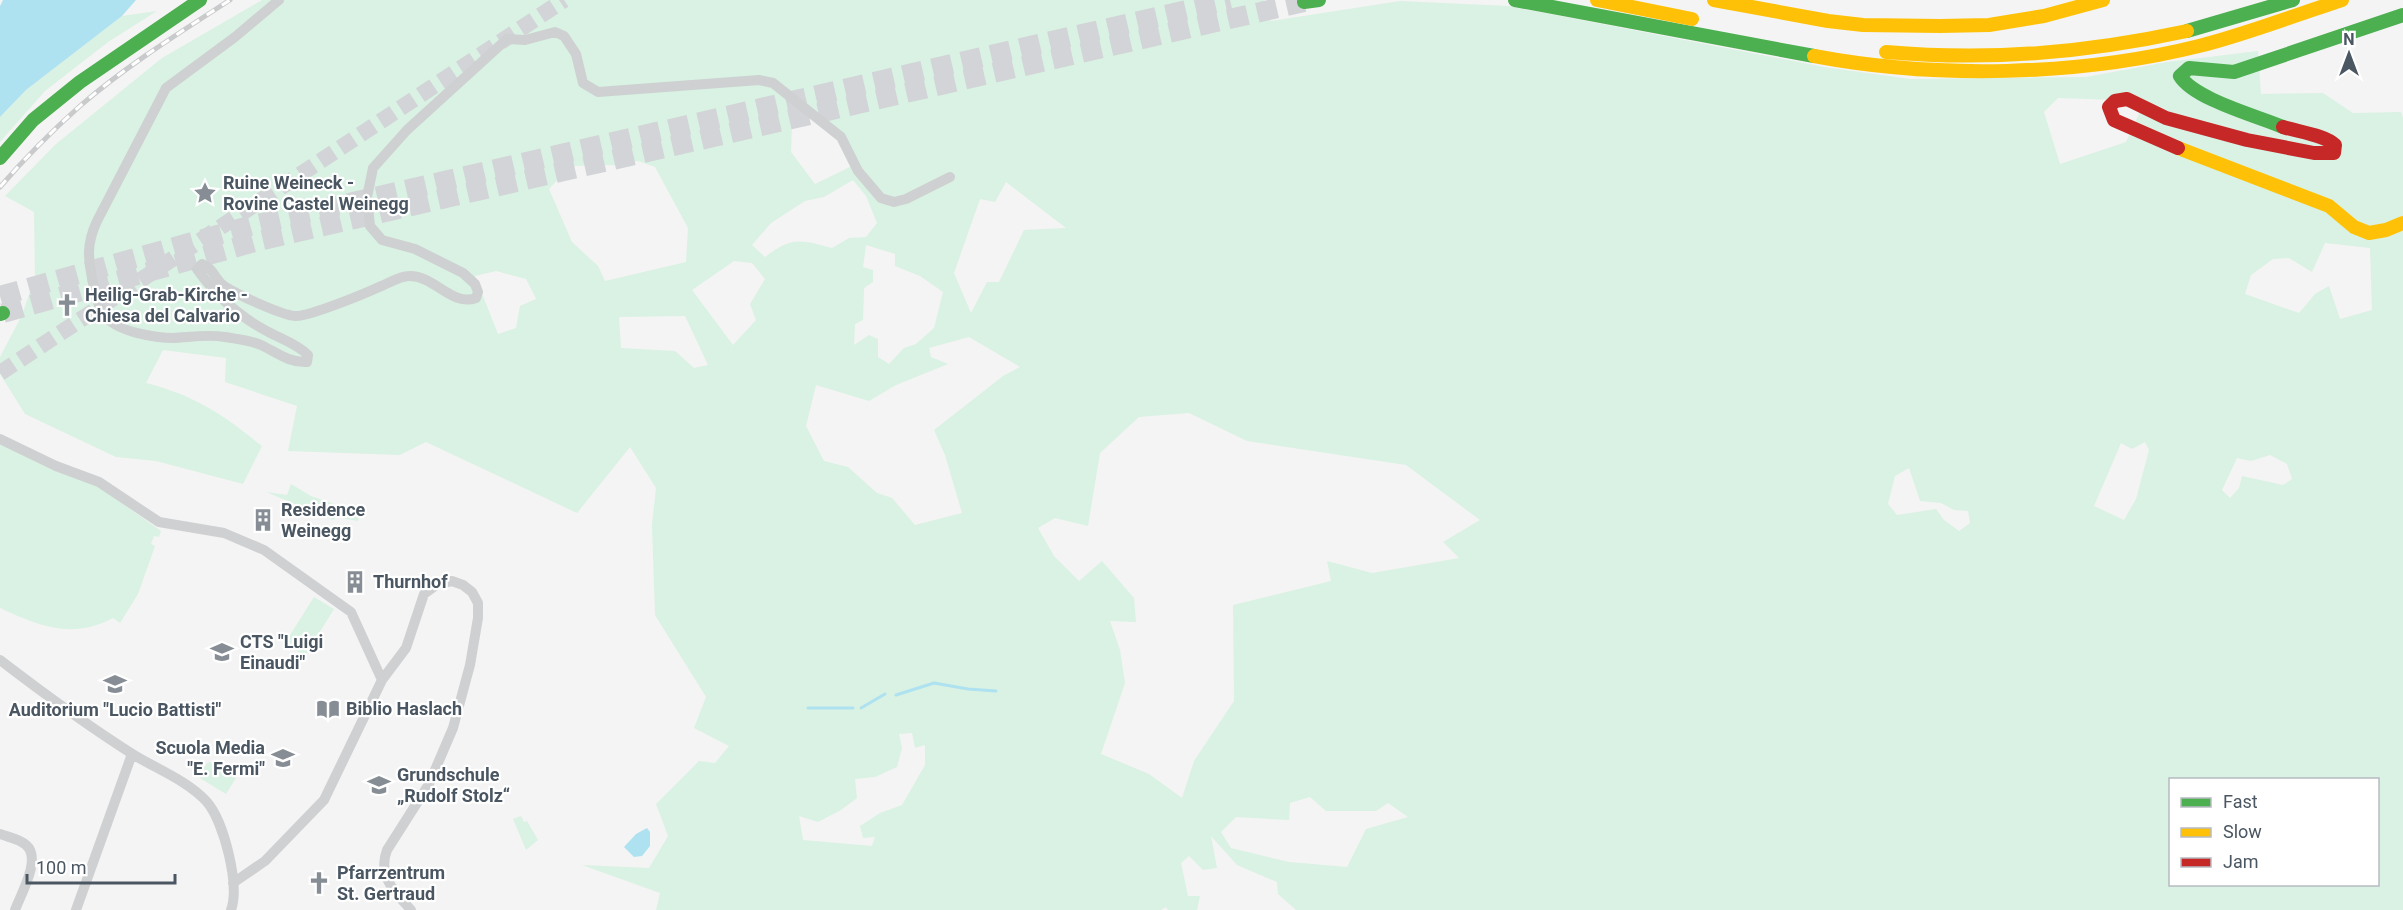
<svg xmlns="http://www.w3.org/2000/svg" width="2403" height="910" viewBox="0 0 2403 910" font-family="Roboto,sans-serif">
	<rect width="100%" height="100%" fill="#f4f4f4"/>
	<path fill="#d9f2e3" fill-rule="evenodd" d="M262 0H1264L1271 21 1400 1 1508 6 1824 67 1911 79 2086 77 2167 62 2258 51 2261 94 2323 93 2353 113 2401 112 2403 118V910H1296L1278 894 1277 882 1237 865 1211 836 1217 868 1203 870 1189 856 1181 863 1188 896H1200L1197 910H1168L1166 907 1161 910H656L660 893 582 865 649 868 668 836 656 804 699 761 715 763 729 746 694 728 706 697 655 615 652 525 656 488 630 447 577 513 426 442 400 455 288 451 297 406 225 382 226 358 163 350 146 383C196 396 222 414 262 446L243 484 156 461 116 457 25 414 0 374V357L22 315 35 277 34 212 5 196 56 144 162 58ZM2058 98 2145 101 2126 142 2060 164 2044 112ZM809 116 838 139 852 166 815 184 791 152 792 124ZM638 161 655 167 688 228 686 262 605 281 598 266 572 242 549 189 570 166 616 165ZM853 180 866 196 877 223 866 237 849 238 832 248C801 240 792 236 765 257L752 245 771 223 805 201 824 197ZM1006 182 1066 228 1024 230 999 282H987L971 313 954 273 980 199 995 202ZM2325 243 2370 248 2372 310 2340 319 2329 286 2315 294 2299 313 2245 294 2251 275 2273 259 2289 258 2312 272ZM866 245 895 254V266L920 276 943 292 934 328 916 344 904 348 889 364 878 357V339L869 335 854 345 855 324 863 320 864 288 873 282V270L863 267ZM734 261 752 263 765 279 750 304 756 320 733 345 692 290ZM496 271 526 279 536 299 520 306 516 328 498 334 475 276ZM685 316 708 365 694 368 675 351 621 348 619 317ZM969 337 1020 367 1003 376 934 430 945 455 962 513 915 525 892 498 877 493 848 467 824 461 806 426 816 385 869 401 896 385 948 364 931 357 929 348ZM1189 413 1247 441 1406 465 1480 520 1443 542 1459 558 1372 573 1327 561 1331 581 1233 605 1234 701 1194 761 1182 798 1149 774 1101 754 1125 683 1120 650 1110 621 1136 622 1134 598 1102 561 1079 581 1054 556 1038 528 1055 518 1088 526 1100 453 1139 417ZM2145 442 2149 450 2136 499 2124 520 2094 506 2121 443 2132 449ZM2270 455 2287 464 2292 479 2283 485 2242 476 2239 488 2230 498 2222 490 2237 458 2251 461ZM1909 468 1920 501 1941 503 1954 510 1968 511 1970 523 1959 531 1944 520 1936 509 1897 515 1888 504 1895 476ZM912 733 915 748 925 745V765L902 805 880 813 860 826 863 838 875 837 872 846 803 840 799 816 818 822 841 810 857 798 855 779 875 777 897 767 902 748 899 734ZM2170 780H2378V884H2170ZM1310 797 1326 811H1376L1388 803 1408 817 1366 829 1347 867 1289 862 1231 848 1221 832 1236 817 1289 820 1290 803Z
		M157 11 108 42 45 91 0 142V117L26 90 122 16Z
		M0 444 98 486 161 531 159 537 154 536 151 544 155 546 138 594 120 623 113 618C71 640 40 626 0 608Z
		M291 484 311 496 360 513 358 521 336 517 333 520 266 492 287 495Z
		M314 597 334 609 305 656 285 643Z
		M210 762 236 778 226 794 198 777 207 763Z
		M521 816 524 822 527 821 538 840 526 850 513 819Z"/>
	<path fill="#aee2f0" d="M3 0H136L122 16 26 90 0 117V6Z
		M647 828 650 832V846L642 856 634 857 624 847 636 834Z"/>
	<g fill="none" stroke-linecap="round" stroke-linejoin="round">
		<path stroke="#aee2f0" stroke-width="3" d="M896 695 934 683 968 689 996 691
			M808 708H853
			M861 708 885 694"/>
		<path stroke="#d2d4d7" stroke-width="16" stroke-dasharray="16 8" stroke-linecap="butt" d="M0 373 564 0"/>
		<path stroke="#d2d4d7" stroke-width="20" stroke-dasharray="20 10" stroke-linecap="butt" d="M0 296 253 225 1230 0
			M3 313 258 241 1304 2"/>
		<path stroke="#ced0d2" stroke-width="10" d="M279 0 235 37 166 88 97 221C86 245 88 258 93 283 95 294 98 308 106 317 118 332 156 338 174 338 191 337 208 334 225 337 236 339 250 340 261 345 276 352 289 363 307 362L308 355C296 343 278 338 263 329 238 315 214 293 197 269L202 264C214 268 215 280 224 286 236 294 283 316 296 316 310 316 364 294 379 287 388 284 399 276 409 276 434 275 452 307 476 298L478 292 475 284 463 273 415 249 382 240 370 226 367 197 373 168 407 130 507 39 525 40 555 32 564 36 576 54 583 83 598 92 759 80 773 83 841 137 858 171 881 198 894 202 906 199 950 177
			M0 439 56 466 99 482 159 522 224 533 264 550 351 612 382 680
			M0 660C43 693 88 726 134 755 157 769 188 781 207 802 224 822 240 885 231 910
			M0 834C8 837 20 839 26 845 42 858 21 894 15 910
			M233 883 265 861 324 800 382 680 406 648 424 594 438 584 452 581 463 585 472 592 478 603V618L470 665 453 728 429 784 387 850C377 876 395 892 411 910
			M76 910 132 754"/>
		<path stroke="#4caf50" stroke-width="14" d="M1515 0 1814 56
			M1304 2 1319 0
			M2187 31 2293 0
			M2283 127C2257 116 2194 99 2180 76L2189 68 2234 72 2403 15
			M0 158 33 120 80 82 200 0
			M0 314 3 313"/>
		<path stroke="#ffc107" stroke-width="14" d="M1597 0 1692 19
			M1714 0 1828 21 1863 25 1940 26 1989 25 2044 16 2103 0
			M1886 52C1990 61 2085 53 2187 31
			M1814 56C1936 79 2078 76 2199 46 2247 34 2295 15 2342 0
			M2178 148 2329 206 2354 227 2369 233 2386 230 2403 223"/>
		<path stroke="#c62828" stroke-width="14" d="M2178 148 2114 120 2109 107 2115 101 2127 99 2166 118 2247 140 2314 153H2334L2335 145C2325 135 2299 132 2283 127"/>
		<g stroke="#c9cacc" stroke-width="5">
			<path id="rail" d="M0 187C25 158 52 131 80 106 126 66 179 33 230 0"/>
		</g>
		<use href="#rail" stroke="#fff" stroke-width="3" stroke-dasharray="9" stroke-linecap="butt"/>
	</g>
	<defs>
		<g id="sight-bare" transform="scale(1.8)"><path d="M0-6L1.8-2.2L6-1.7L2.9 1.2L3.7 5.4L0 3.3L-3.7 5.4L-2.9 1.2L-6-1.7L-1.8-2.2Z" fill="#868d94" stroke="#fff" stroke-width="2.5" paint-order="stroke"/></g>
		<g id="church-bare" transform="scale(1.8)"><path d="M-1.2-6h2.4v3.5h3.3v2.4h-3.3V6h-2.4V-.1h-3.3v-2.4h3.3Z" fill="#868d94" stroke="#fff" stroke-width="2.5" paint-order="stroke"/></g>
		<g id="building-bare" transform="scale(1.8)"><path d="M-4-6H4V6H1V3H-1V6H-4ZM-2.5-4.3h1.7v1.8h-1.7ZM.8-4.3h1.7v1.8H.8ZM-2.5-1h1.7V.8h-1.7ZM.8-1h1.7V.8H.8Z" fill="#868d94" stroke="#fff" stroke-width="2.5" paint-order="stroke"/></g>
		<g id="school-bare" transform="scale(1.8)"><path d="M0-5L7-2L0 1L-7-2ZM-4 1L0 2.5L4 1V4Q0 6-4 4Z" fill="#868d94" stroke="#fff" stroke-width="2.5" paint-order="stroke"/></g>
		<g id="library-bare" transform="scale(1.8)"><path d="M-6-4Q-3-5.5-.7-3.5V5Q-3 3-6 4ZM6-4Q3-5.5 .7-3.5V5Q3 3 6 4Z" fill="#868d94" stroke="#fff" stroke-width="2.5" paint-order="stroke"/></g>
	</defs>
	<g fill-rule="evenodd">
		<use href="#sight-bare" x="205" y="193"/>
		<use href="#church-bare" x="67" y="305"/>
		<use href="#building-bare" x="263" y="520"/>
		<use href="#building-bare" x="355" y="582"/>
		<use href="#school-bare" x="222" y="652"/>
		<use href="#school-bare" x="115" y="684"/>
		<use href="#library-bare" x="328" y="709"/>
		<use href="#school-bare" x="283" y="758"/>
		<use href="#school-bare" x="379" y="785"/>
		<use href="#church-bare" x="319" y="883"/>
	</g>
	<g text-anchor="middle" stroke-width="4.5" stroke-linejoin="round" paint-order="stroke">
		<g font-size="18" font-weight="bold" fill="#4a5661" stroke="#fff" text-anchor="start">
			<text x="223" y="189">Ruine Weineck -<tspan x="223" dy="21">Rovine Castel Weinegg</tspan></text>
			<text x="85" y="301">Heilig-Grab-Kirche -<tspan x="85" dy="21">Chiesa del Calvario</tspan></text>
			<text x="281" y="516">Residence<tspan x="281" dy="21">Weinegg</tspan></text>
			<text x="373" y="588">Thurnhof</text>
			<text x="240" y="648">CTS "Luigi<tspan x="240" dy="21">Einaudi"</tspan></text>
			<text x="346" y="715">Biblio Haslach</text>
			<text x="115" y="716" text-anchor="middle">Auditorium "Lucio Battisti"</text>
			<text x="265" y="754" text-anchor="end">Scuola Media<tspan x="265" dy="21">"E. Fermi"</tspan></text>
			<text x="397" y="781">Grundschule<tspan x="397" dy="21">„Rudolf Stolz“</tspan></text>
			<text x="337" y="879">Pfarrzentrum<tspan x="337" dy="21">St. Gertraud</tspan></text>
		</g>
	</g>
	<rect x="2169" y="778" width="210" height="108" fill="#ffffff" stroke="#b7bbc0" stroke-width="1.5"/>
	<rect x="2181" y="798" width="30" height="9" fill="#4caf50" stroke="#b7bbc0" stroke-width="1.5"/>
	<text x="2223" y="808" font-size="18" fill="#4a5661">Fast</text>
	<rect x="2181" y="828" width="30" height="9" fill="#ffc107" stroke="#b7bbc0" stroke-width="1.5"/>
	<text x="2223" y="838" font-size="18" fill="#4a5661">Slow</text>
	<rect x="2181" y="858" width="30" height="9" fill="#c62828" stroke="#b7bbc0" stroke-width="1.5"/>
	<text x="2223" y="868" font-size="18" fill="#4a5661">Jam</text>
	<g transform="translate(2349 54)" stroke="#ffffff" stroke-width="4.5" paint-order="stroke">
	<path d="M0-4.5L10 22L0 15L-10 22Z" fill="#4a5661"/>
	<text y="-9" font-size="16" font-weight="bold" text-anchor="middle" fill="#4a5661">N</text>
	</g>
	<path d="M27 874v9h148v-9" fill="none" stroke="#4a5661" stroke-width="3"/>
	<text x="36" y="874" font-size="18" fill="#4a5661" stroke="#ffffff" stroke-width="4.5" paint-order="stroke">100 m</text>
</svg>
